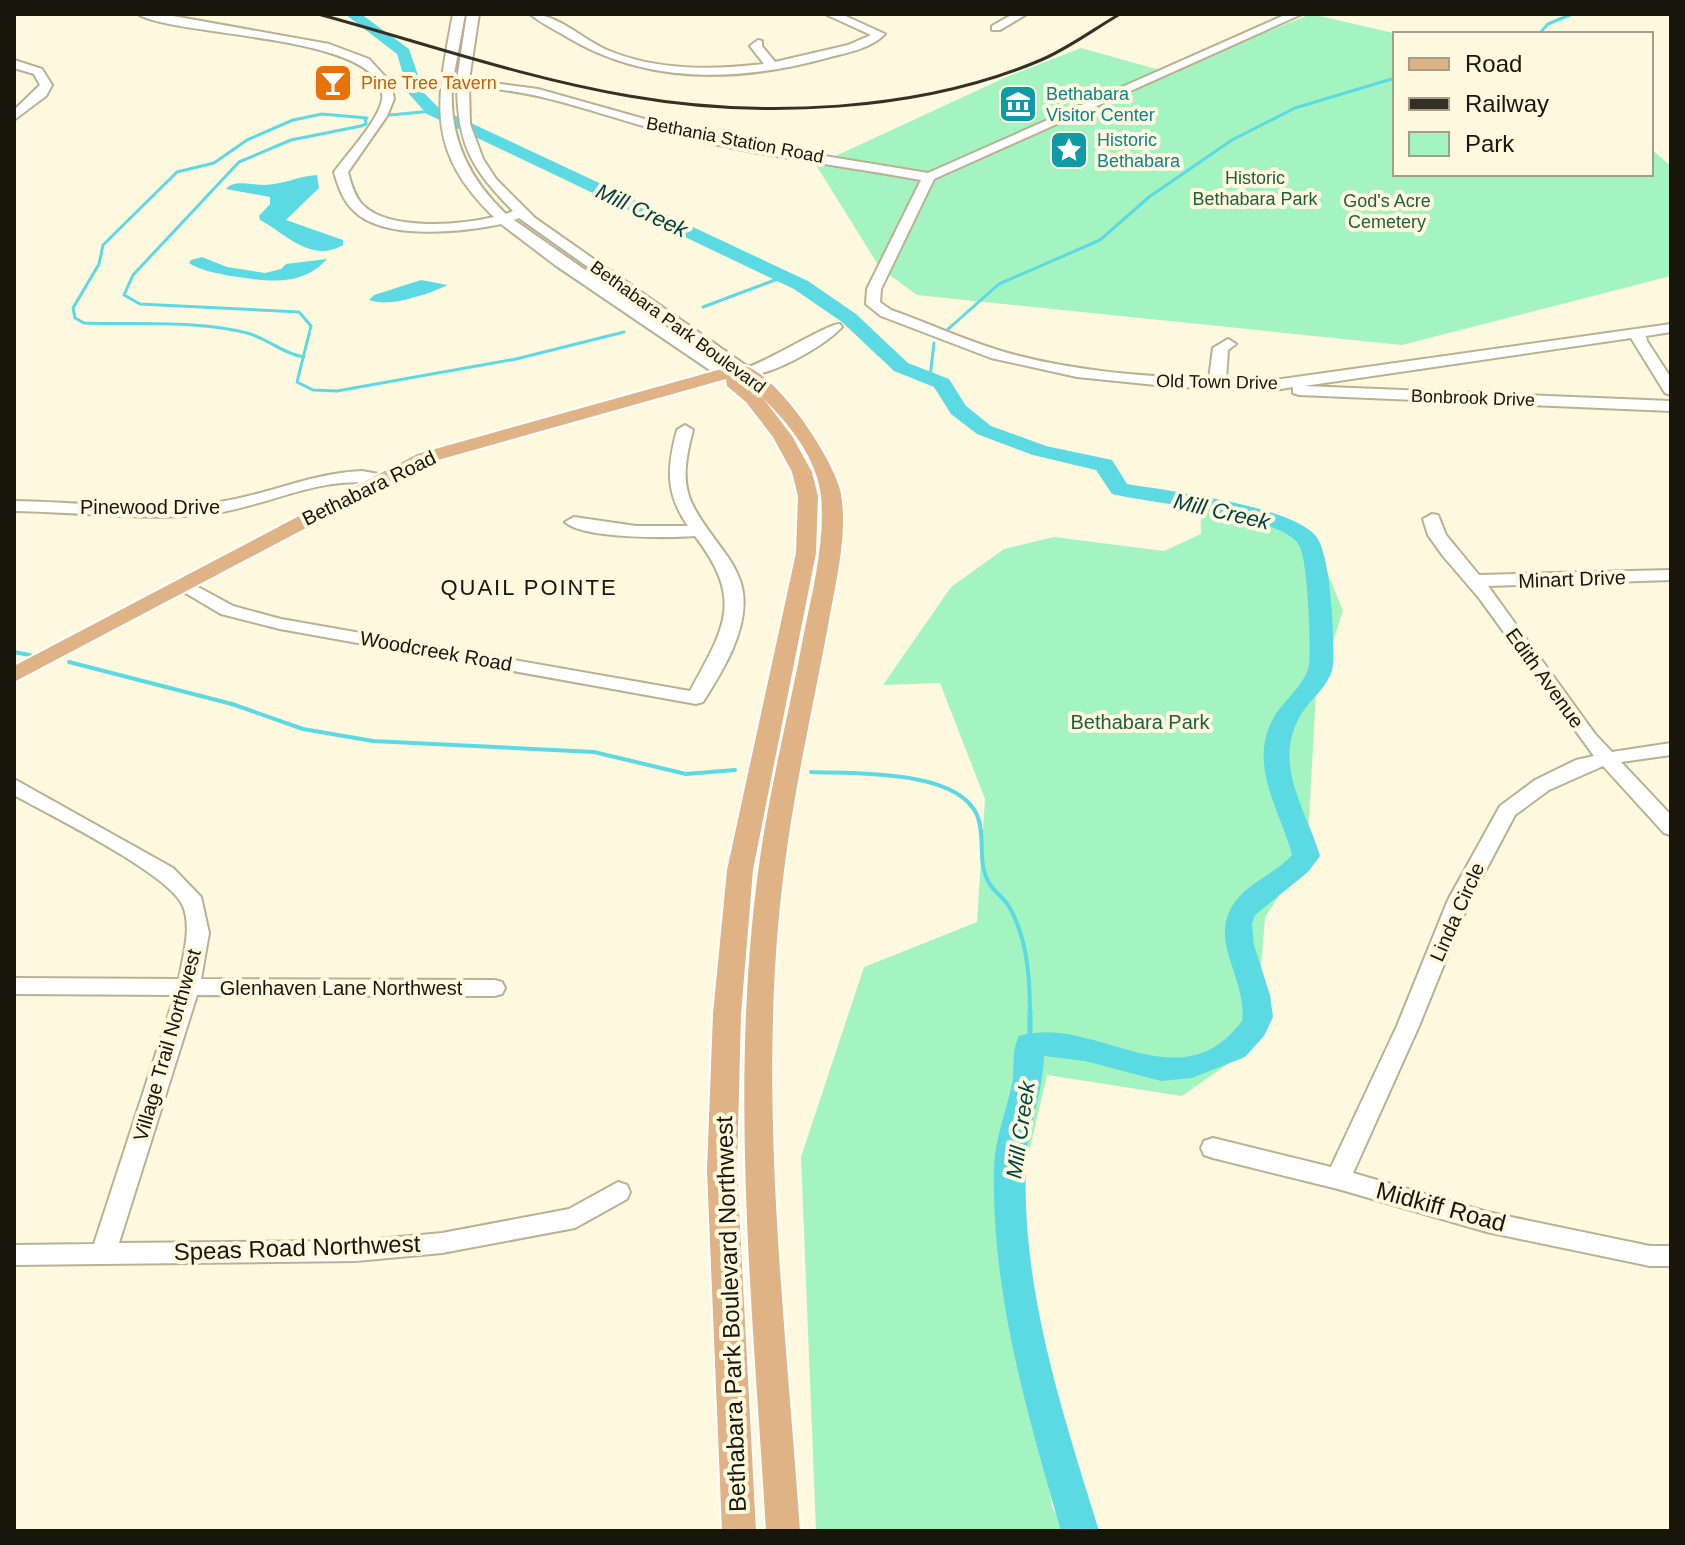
<svg xmlns="http://www.w3.org/2000/svg" width="1685" height="1545" viewBox="0 0 1685 1545" font-family="Helvetica,sans-serif">
	<rect width="100%" height="100%" fill="#fef8de"/>
	<path fill="#a4f4c2" d="M1311 14 1398 34H1395V174H1651V149L1671 166V276L1402 345 917 295 880 268 816 165 1004 78 1081 48 1167 72Z
		M1200 500 1268 518 1315 541 1343 611 1316 693 1307 853 1265 917 1255 1045 1182 1096 1047 1075 1012 1225 1052 1507 1066 1531H816L801 1157 864 967 977 922 985 799 940 683 883 685 951 587 1004 549 1054 537 1164 551 1201 534Z"/>
	<path fill="#5cdae4" d="M317 175 319 188 286 220 343 240V245C311 264 285 233 260 220L259 216 270 204V197L226 189C234 179 251 185 264 185 282 185 298 176 317 175Z
		M202 257 227 267 265 273 281 269 286 264 327 259C301 288 265 281 231 276 217 273 201 271 189 263L191 260Z
		M421 280 448 285C428 294 390 308 369 300L374 295Z"/>
	<g fill="none" stroke-linecap="round" stroke-linejoin="round">
		<path stroke="#5cdae4" stroke-width="3" d="M1539 34 1548 24 1572 14
			M390 115 433 111
			M365 118 366 124 361 126 291 140 239 162 133 275 124 295 140 304 299 312 311 326 297 382 313 390 337 391 516 359 624 332
			M703 307 783 277
			M947 330 999 284 1100 240 1149 197 1232 140 1295 108 1395 78
			M304 357C283 354 267 338 247 333 195 320 137 325 84 323L75 318 73 308 99 264 103 245 177 172 214 163 247 140 293 120 322 114 367 118
			M930 377 934 343"/>
		<path stroke="#5cdae4" stroke-width="4" d="M14 652 30 655
			M69 662 232 704 303 729 373 741 594 752 686 774 735 770
			M811 772C854 774 957 769 977 815 986 836 977 861 988 881 993 891 1002 896 1008 905 1027 936 1030 977 1030 1013"/>
		<path stroke="#5cdae4" stroke-width="5" d="M1030 1044V1011"/>
		<path fill="#5cdae4" fill-rule="evenodd" d="M345 14H361L409 49 424 93 439 108 808 281 856 314 908 363 949 379 966 406 991 426 1046 446 1112 460 1127 484C1169 491 1287 505 1315 535 1331 551 1335 642 1333 666 1329 688 1309 699 1299 718 1273 766 1307 811 1320 856L1308 872 1255 915 1252 924 1254 945 1270 995 1273 1017 1264 1036 1245 1057 1192 1078 1161 1081 1085 1061 1044 1056C1043 1094 1027 1128 1026 1165 1021 1290 1063 1413 1099 1531H1061C1027 1412 991 1293 994 1167 995 1138 1006 1112 1012 1084 1015 1068 1011 1051 1019 1036 1095 1013 1178 1106 1242 1021 1248 977 1203 937 1239 897 1254 880 1277 872 1292 855 1280 809 1247 765 1274 717 1284 700 1304 686 1309 666 1311 647 1308 559 1299 545 1281 515 1149 503 1112 494L1096 470 1033 455 977 434 951 414 934 387 894 371 842 322 794 289 427 114 409 94 397 54Z"/>
		<g stroke="#b9b192" stroke-width="4">
			<path id="minor" d="M138 14H162L329 44 369 59 391 83 394 99 387 116 348 172C351 184 355 198 364 206 391 231 461 225 494 217 424 150 437 100 453 14H465L453 79 457 80 467 14H479L469 80 538 89 680 129 739 142 928 173 1287 14H1302L934 179 881 289 880 302 891 310C928 323 964 340 1001 351 1069 371 1139 376 1209 379L1213 348 1228 339 1236 344 1228 350 1226 379 1275 380 1671 324V332L1646 336 1647 341 1671 378V395L1665 393 1631 338 1304 386 1671 401V411L1299 395 1293 393V387L1275 390 1176 387 1077 377 991 358 881 316 866 304 867 289 921 180C839 165 757 156 676 135 607 118 541 89 469 87L470 124 483 159 496 179 535 218 748 367C768 361 831 322 840 324L842 327C825 346 766 380 740 375L519 218 514 220 733 374 730 377H720L555 265 501 224C464 232 384 241 354 211 343 201 338 186 334 172 347 154 378 121 382 100 391 33 175 38 138 14ZM452 87H457C458 146 472 169 513 211L506 214C469 179 449 138 452 87Z
				M530 14C558 14 582 39 607 50 657 71 711 70 764 64L750 46 758 40 762 41V46L775 62 848 45 871 35 825 14H841L885 34C869 50 844 53 823 59 737 82 645 84 567 37 555 30 541 23 530 14Z
				M1013 14H1027L1000 30H992V26Z
				M14 60 42 69 52 85 46 96 14 120V110L40 85 34 74 14 68Z
				M685 425 693 430C677 490 687 501 722 549 732 562 741 577 743 593 748 631 722 672 703 702L696 704 280 629 221 614 172 585 175 581H187L233 606 281 619 690 691C725 627 744 600 695 536 668 538 583 539 565 522L574 517 636 526H688C665 493 667 467 677 430Z
				M362 471 384 475 386 479 378 484C321 474 266 507 210 514 145 521 79 512 14 511V501C79 502 146 511 212 503 263 497 310 473 362 471Z
				M1432 514 1438 515 1446 535 1479 575 1671 570V580L1488 586 1595 734 1612 752 1671 743V755L1621 762 1671 815V835L1664 833 1603 766 1549 790 1515 815 1470 900 1419 1026 1353 1173 1487 1212 1650 1246H1671V1266H1650L1487 1232 1338 1189 1213 1158 1204 1155 1201 1148 1204 1141 1213 1138 1331 1167 1397 1026 1448 900 1500 806 1535 780 1576 760 1594 756 1479 598 1443 556 1428 535 1423 519Z
				M14 779 173 868 201 897 209 933 201 979 494 980 502 982 505 988 502 994 494 996 197 995 119 1243 356 1241 442 1233 569 1209 618 1182 627 1185 630 1192 627 1199 575 1228 442 1253 356 1261 14 1265V1245L94 1244 175 995 14 994V978L179 979C183 956 192 928 183 906 170 874 48 814 14 795Z"/>
		</g>
		<g stroke="#fff" stroke-width="4">
			<path id="major" d="M745 366C778 375 835 461 841 494 848 537 835 584 828 626 813 707 794 789 784 871 756 1089 785 1313 800 1531H766C753 1312 729 1090 758 872 769 790 790 709 805 628 814 585 825 540 821 496 816 449 774 407 741 378H740L760 394 792 436 812 472 818 496 816 553 753 870 741 1014 737 1170 756 1531H722L707 1170 713 1014 727 870 796 553 798 496 792 472 773 437 746 402 727 386 726 379 431 462 14 682V666L417 454 718 370Z"/>
		</g>
		<use href="#minor" fill="#fff" fill-rule="evenodd"/>
		<use href="#major" fill="#e0b386" fill-rule="evenodd"/>
		<path stroke="#343124" stroke-width="3" d="M318 14C421 42 524 78 629 96 760 119 919 112 1041 60 1069 48 1094 29 1120 14"/>
	</g>
	<defs>
		<g id="bar-square" transform="scale(2)"><rect x="-9" y="-9" width="18" height="18" rx="4" fill="#e8710a" stroke="#fef8de"/><path d="M-6-5H6L.8 .8V4.5H3.5V6h-7V4.5H-.8V.8Z" fill="#fff"/></g>
		<g id="museum-square" transform="scale(2)"><rect x="-9" y="-9" width="18" height="18" rx="4" fill="#0f9aa8" stroke="#fef8de"/><path d="M0-6L6-3V-2H-6V-3ZM-5-1h2V3h-2ZM-1-1h2V3h-2ZM3-1h2V3H3ZM-6 4H6V6H-6Z" fill="#fff"/></g>
		<g id="sight-square" transform="scale(2)"><rect x="-9" y="-9" width="18" height="18" rx="4" fill="#0f9aa8" stroke="#fef8de"/><path d="M0-6L1.8-2.2L6-1.7L2.9 1.2L3.7 5.4L0 3.3L-3.7 5.4L-2.9 1.2L-6-1.7L-1.8-2.2Z" fill="#fff"/></g>
	</defs>
	<g fill-rule="evenodd">
		<use href="#bar-square" x="333" y="83"/>
		<use href="#museum-square" x="1018" y="104"/>
		<use href="#sight-square" x="1069" y="150"/>
	</g>
	<g text-anchor="middle" stroke-width="8" stroke-linejoin="round" paint-order="stroke">
		<g font-size="18" fill="#c56008" stroke="#fef8de" text-anchor="start">
			<text x="361" y="89">Pine Tree Tavern</text>
		</g>
		<g font-size="18" fill="#0d838f" stroke="#fef8de" text-anchor="start">
			<text x="1046" y="100">Bethabara<tspan x="1046" dy="21">Visitor Center</tspan></text>
			<text x="1097" y="146">Historic<tspan x="1097" dy="21">Bethabara</tspan></text>
		</g>
		<g font-size="18" fill="#18160a" stroke="#fef8de">
			<text transform="translate(735 140) rotate(11)" y="6">Bethania Station Road</text>
			<text transform="translate(678 327) rotate(36)" y="6">Bethabara Park Boulevard</text>
			<text transform="translate(1217 382) rotate(1)" y="6">Old Town Drive</text>
			<text transform="translate(1473 398) rotate(2)" y="6">Bonbrook Drive</text>
		</g>
		<g font-size="18" fill="#215e3c" stroke="#fef8de">
			<text x="1255" y="184">Historic<tspan x="1255" dy="21">Bethabara Park</tspan></text>
			<text x="1387" y="207">God's Acre<tspan x="1387" dy="21">Cemetery</tspan></text>
		</g>
		<g font-size="20" fill="#18160a" stroke="#fef8de">
			<text transform="translate(369 488) rotate(-26)" y="7">Bethabara Road</text>
			<text x="150" y="514">Pinewood Drive</text>
			<text transform="translate(1572 579) rotate(-2)" y="7">Minart Drive</text>
			<text transform="translate(436 651) rotate(10)" y="7">Woodcreek Road</text>
			<text transform="translate(1545 678) rotate(54)" y="7">Edith Avenue</text>
			<text transform="translate(1457 912) rotate(-66)" y="7">Linda Circle</text>
			<text x="341" y="995">Glenhaven Lane Northwest</text>
			<text transform="translate(167 1045) rotate(-74)" y="7">Village Trail Northwest</text>
		</g>
		<g font-size="20" fill="#215e3c" stroke="#fef8de">
			<text x="1140" y="729">Bethabara Park</text>
		</g>
		<g font-size="22" font-style="italic" fill="#023f43" stroke="#fef8de">
			<text transform="translate(642 210) rotate(25)" y="8">Mill Creek</text>
			<text transform="translate(1222 511) rotate(13)" y="8">Mill Creek</text>
			<text transform="translate(1020 1130) rotate(-82)" y="8">Mill Creek</text>
		</g>
		<g font-size="22" letter-spacing="2" fill="#18160a" stroke="#fef8de">
			<text x="529" y="595">QUAIL POINTE</text>
		</g>
		<g font-size="24" fill="#18160a" stroke="#fef8de">
			<text transform="translate(1441 1207) rotate(15)" y="8">Midkiff Road</text>
			<text transform="translate(297 1248) rotate(-2)" y="8">Speas Road Northwest</text>
			<text transform="translate(731 1314) rotate(-92)" y="8">Bethabara Park Boulevard Northwest</text>
		</g>
	</g>
	<rect width="1685" height="1545" fill="none" stroke="#18160a" stroke-width="32"/>
	<rect x="1393" y="32" width="260" height="144" fill="#fef8de" stroke="#a29e89" stroke-width="2"/>
	<rect x="1409" y="58" width="40" height="12" fill="#e0b386" stroke="#a29e89" stroke-width="2"/>
	<text x="1465" y="72" font-size="24" fill="#18160a">Road</text>
	<rect x="1409" y="98" width="40" height="12" fill="#343124" stroke="#a29e89" stroke-width="2"/>
	<text x="1465" y="112" font-size="24" fill="#18160a">Railway</text>
	<rect x="1409" y="132" width="40" height="24" fill="#a4f4c2" stroke="#a29e89" stroke-width="2"/>
	<text x="1465" y="152" font-size="24" fill="#18160a">Park</text>
</svg>
